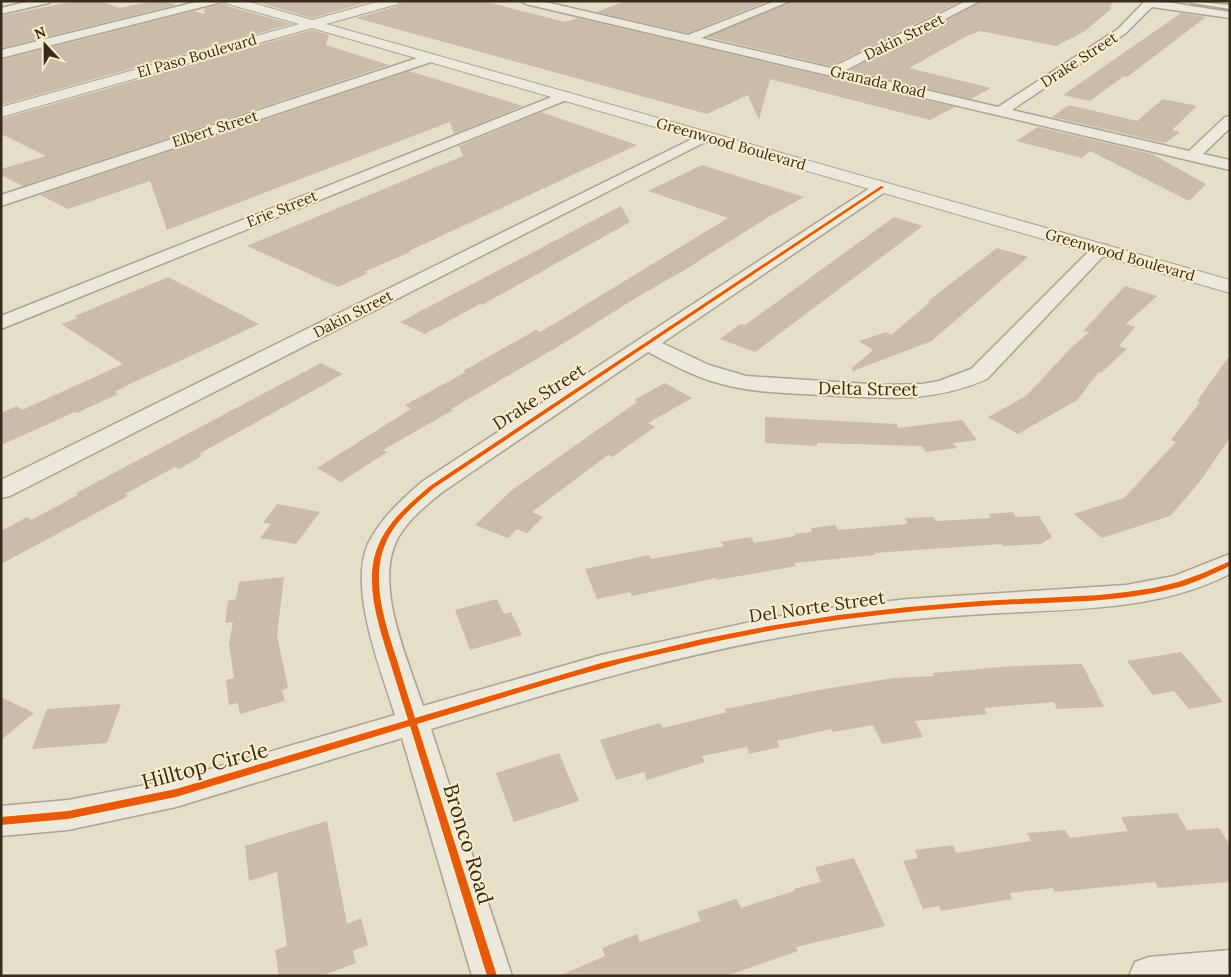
<svg xmlns="http://www.w3.org/2000/svg" width="1231" height="977" viewBox="0 0 1231 977" font-family="Lora,serif">
	<rect width="100%" height="100%" fill="#e5dfc8"/>
	<path fill="#cabca8" d="M75 1H101L120 8 152 1H164L176 5 1 48V16Z
		M221 1H224L227 6 292 24 1 105V60L194 11 204 14 205 8 218 5Z
		M254 1H372L312 18Z
		M402 1H483L565 22 577 18 955 107 930 120 770 79 759 120 748 95 707 114 356 18 398 6Z
		M626 1H769L688 33 596 12Z
		M792 1H961L831 66 707 37Z
		M982 1H1115L1109 7 1112 8 1085 31 1056 46 980 31 967 36 909 68 991 88 971 99 849 70Z
		M1181 13 1206 17 1127 77 1124 76 1090 101 1063 95Z
		M312 30 329 35 326 45 389 65 23 186 1 175V169L46 156 1 134V119Z
		M409 71 523 106 454 134 450 122 167 230 150 181 68 209 40 195Z
		M1163 99 1197 106 1172 130 1180 132 1165 143 1052 117 1069 105 1137 121Z
		M541 112 637 145 409 251 410 252 364 272 368 273 338 287 247 246 463 156 459 146Z
		M1038 127 1152 154 1206 184 1189 201 1090 151 1082 158 1016 141Z
		M702 165 804 197 770 216 683 271 639 296 564 343 451 409 453 410 383 450 387 452 341 482 317 468 411 409 405 405 466 372 463 371 536 330 540 332 554 324 728 218 648 191Z
		M621 206 630 222 482 305 480 304 425 334 400 322Z
		M894 217 923 226 755 352 720 339 740 324 745 325Z
		M997 248 1028 257 932 341 853 371 852 368 873 350 859 341 886 332 891 335 930 302 928 301Z
		M168 277 259 324 128 385 115 392 118 394 77 413 75 412 1 445V413L17 406 22 410 123 364 61 324 78 318 75 316Z
		M1125 286 1157 296 1126 324 1135 327 1119 346 1127 349 1101 373 1099 372 1077 400 1018 434 988 417 1026 396 1071 348 1089 332 1083 331Z
		M1230 355V438L1198 484 1170 516 1102 538 1074 514 1124 498 1176 442 1171 440 1200 402 1197 401Z
		M321 363 343 374 199 454 202 456 179 469 175 467 125 494 128 496 1 564V531L27 517 31 520 78 495 76 493Z
		M665 383 692 398 648 423 655 427 612 457 608 455 532 512 543 517 527 533 517 529 508 538 475 525 512 490 637 402 634 400Z
		M765 417 897 424 898 428 962 420 977 440 953 443 957 448 926 452 922 446 817 443V446L765 443Z
		M277 504 320 512 296 544 260 538 271 524 263 523Z
		M1013 512 1016 517 1039 516 1052 537 1041 544 1003 546 1002 544 874 553 875 555 794 563 796 566 717 580 716 578 632 596 630 592 597 599 585 569 649 555 651 559 724 546 721 542 751 537 754 543 795 536 794 534 812 532 811 528 835 525 838 530 907 524 905 518 933 517 936 521 991 518 989 514Z
		M284 577 277 635 288 688 282 690 285 701 240 714 238 703 229 705 226 680 234 678 229 644 233 622 225 623 228 601 236 599 239 582Z
		M497 599 504 614 511 612 522 635 470 650 455 610Z
		M1181 652 1194 667 1223 702 1189 709 1174 691 1153 695 1127 661Z
		M1082 664 1104 707 1057 709 1054 702 984 708 987 714 915 721 923 737 882 744 873 725 833 732 831 729 777 741 779 747 749 754 747 747 702 756 705 762 647 780 644 772 616 780 600 740 660 723 663 728 727 712 725 709 813 691 893 678 934 676 933 673 1014 666Z
		M1 697 34 713 1 740Z
		M121 704 107 743 32 749 47 709Z
		M559 753 579 801 514 822 496 773Z
		M1177 813 1187 830 1219 828 1230 845V882L1158 888 1155 882 1055 892 1053 888 1010 893 1012 899 941 911 939 906 923 909 903 861 918 858 915 850 953 845 956 853 1031 841 1027 833 1065 830 1070 838 1128 831 1121 817Z
		M327 821 347 924 361 918 368 945 353 951 356 963 322 976H279L275 950 287 946 277 872 249 881 245 846Z
		M854 858 885 926 796 947 798 951 726 976H559L605 956 602 948 637 934 640 942 701 921 697 912 736 899 741 908 794 891V889L821 882 815 867Z"/>
	<g fill="none" stroke-linecap="round" stroke-linejoin="round">
		<g stroke="#aaa292" stroke-width="3">
			<path id="service" d="M1189 1 1230 5V9L1192 3Z"/>
		</g>
		<g stroke="#aaa292" stroke-width="3">
			<path id="minor" d="M30 1H50L49 3 1 14V8Z
				M200 1H219L218 3 1 58V50Z
				M521 1H541L688 35 775 1H790L701 38 831 68 966 1H980L844 71 998 107 1118 29 1145 1H1160L1230 12V18L1152 7 1126 33 1012 110 1189 151 1225 117 1230 116V128L1203 154 1230 160V170L526 4Z
				M430 54 436 58 434 61 1 206V195Z
				M564 92 569 93 571 96 569 99 1 329V316Z
				M704 133 709 134 711 137 709 140 10 496 1 498V480Z
				M882 182 888 184 890 187 888 190 662 343 709 365 746 376 883 385 922 384 939 381 971 369 1095 245 1101 244 1107 245 1110 249 987 379C930 404 882 398 823 395 787 393 752 393 718 383 693 376 671 364 648 352L441 493C427 505 411 517 401 533 370 579 408 659 423 706L601 655 769 618 838 607 908 599 1126 585 1174 576 1230 554V574C1159 610 1078 609 1001 613 946 616 891 620 837 628 698 648 565 688 431 729L512 976H472L402 738 176 807 68 830 1 836V806L68 800 176 779 395 715C381 670 348 589 368 544 381 518 401 500 423 481L876 184Z
				M1230 950V976H1129L1135 962 1149 957Z"/>
		</g>
		<g stroke="#aaa292" stroke-width="2">
			<path id="tertiary" d="M226 1H246L312 20 380 1H400L398 4 326 24 1230 280V293L312 28 1 117V107L299 24 228 4Z"/>
		</g>
		<use href="#service" fill="#ece8db" fill-rule="evenodd"/>
		<use href="#minor" fill="#ece8db" fill-rule="evenodd"/>
		<use href="#tertiary" fill="#ece8db" fill-rule="evenodd"/>
		<g stroke="#f9efcc" stroke-width="3">
			<path id="cycleway" d="M881 186 884 187 434 488C415 505 394 521 385 545 370 581 386 626 397 660 403 680 409 699 415 718L601 663 702 639 769 626 838 615 908 607 980 601 1099 595 1126 592 1153 588 1178 582 1203 573 1230 561V566C1213 574 1197 582 1180 587 1120 603 1058 602 997 605 944 608 891 613 839 620 786 627 734 637 683 649 656 655 628 661 601 669 540 685 478 706 417 724L497 976H487L410 726 176 797 68 819 1 825V817L68 811 176 789 408 720C402 701 396 681 390 662 379 627 363 582 378 546 388 521 410 503 430 486Z"/>
		</g>
		<use href="#cycleway" fill="#e8590c" fill-rule="evenodd"/>
	</g>
	<g text-anchor="middle" stroke-width="4" stroke-linejoin="round" paint-order="stroke">
		<g font-size="15" fill="#382b1a" stroke="#f9efcc">
			<text transform="translate(904 37) rotate(-26)" y="5">Dakin Street</text>
			<text transform="translate(197 56) rotate(-16)" y="5">El Paso Boulevard</text>
			<text transform="translate(1079 60) rotate(-33)" y="5">Drake Street</text>
			<text transform="translate(878 82) rotate(13)" y="5">Granada Road</text>
			<text transform="translate(215 129) rotate(-18)" y="5">Elbert Street</text>
			<text transform="translate(731 144) rotate(16)" y="5">Greenwood Boulevard</text>
			<text transform="translate(282 209) rotate(-22)" y="5">Erie Street</text>
			<text transform="translate(1120 255) rotate(16)" y="5">Greenwood Boulevard</text>
			<text transform="translate(353 314) rotate(-27)" y="5">Dakin Street</text>
		</g>
		<g font-size="18" fill="#382b1a" stroke="#f9efcc">
			<text transform="translate(868 389) rotate(1)" y="6">Delta Street</text>
			<text transform="translate(539 397) rotate(-33)" y="6">Drake Street</text>
			<text transform="translate(817 607) rotate(-8)" y="6">Del Norte Street</text>
		</g>
		<g font-size="21" fill="#382b1a" stroke="#f9efcc">
			<text transform="translate(205 766) rotate(-15)" y="7">Hilltop Circle</text>
			<text transform="translate(468 844) rotate(73)" y="7">Bronco Road</text>
		</g>
	</g>
	<rect width="1231" height="977" fill="none" stroke="#382b1a" stroke-width="5"/>
	<g transform="translate(45 45) rotate(338)" stroke="#f9efcc" stroke-width="4" paint-order="stroke">
	<path d="M0-4L9 19L0 12L-9 19Z" fill="#382b1a"/>
	<text y="-8" font-size="14" font-weight="bold" text-anchor="middle" fill="#382b1a">N</text>
	</g>
</svg>
